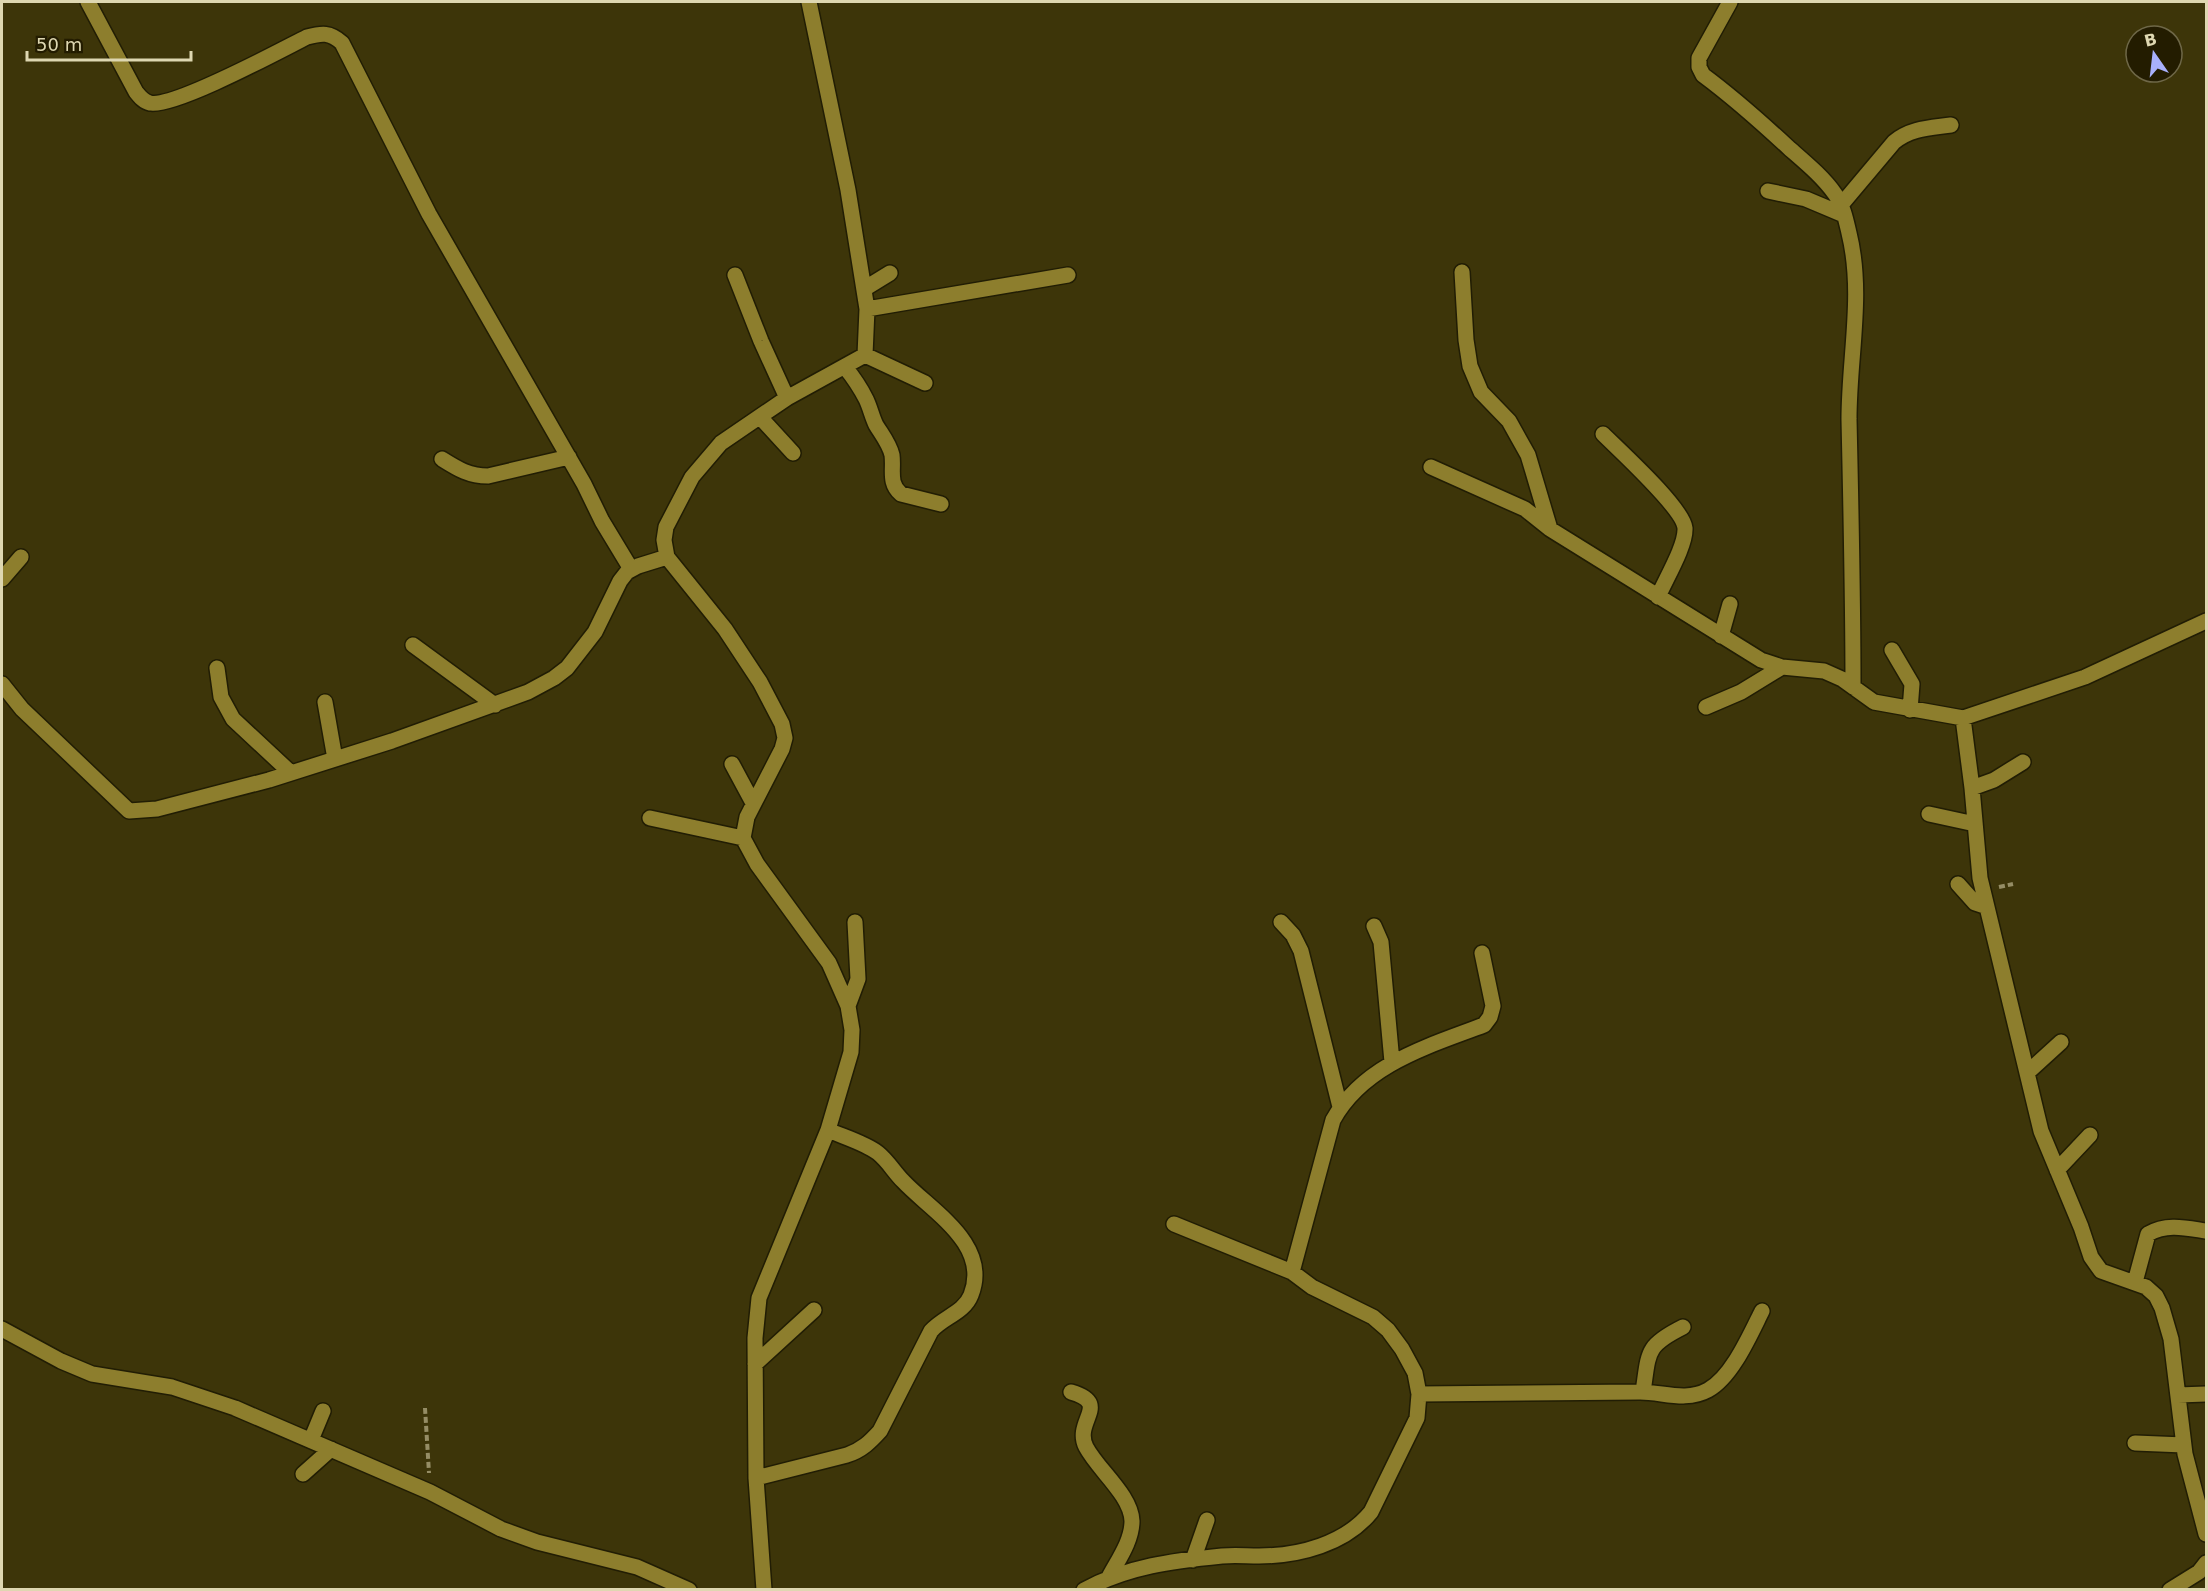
<svg xmlns="http://www.w3.org/2000/svg" width="2208" height="1591" viewBox="0 0 2208 1591" font-family="'DejaVu Sans',sans-serif">
	<rect width="100%" height="100%" fill="#3d3509"/>
	<g fill="none" stroke-linecap="round" stroke-linejoin="round">
		<g stroke="#211d04" stroke-width="18">
			<path id="minor" d="M88 2 136 92C140 97 144 102 150 103 174 108 281 50 307 37 322 33 330 32 342 43L429 214 584 484 602 521 631 569
				M1730 2 1699 58V67L1703 75C1734 98 1762 123 1790 149 1806 163 1823 177 1835 194 1843 205 1846 220 1849 233 1864 294 1849 356 1849 419 1851 508 1853 598 1853 687
				M1768 191 1806 199 1844 215
				M1841 205 1894 142C1911 128 1930 128 1951 125
				M1462 272 1466 340 1470 366 1481 392 1509 421 1528 455 1550 529
				M735 275 761 341 787 398
				M864 289 890 273
				M867 309 1068 275
				M865 355 925 383
				M845 367C853 377 860 387 866 399 870 407 872 417 876 425 882 435 889 443 892 455 894 470 888 483 901 494L941 504
				M760 417 793 453
				M1603 434C1620 451 1683 508 1685 528 1686 546 1665 580 1658 597
				M442 459C458 469 469 476 488 476L569 457
				M1431 467 1525 509 1550 529 1761 660 1782 667 1824 671 1842 679 1874 702 1963 718
				M2 579 21 557
				M2206 621 2085 677 1963 718 1972 788 1980 878 2041 1131 2081 1227 2091 1257 2101 1271 2146 1287 2156 1296 2162 1308 2171 1339 2185 1454 2206 1534
				M1721 636 1730 604
				M413 645 495 705
				M1892 650 1912 684 1910 710
				M217 668 221 697 233 719 291 773
				M2 684 22 709 129 811 157 809 269 780 392 741 528 692 554 678 567 668 595 632 620 581 627 572 638 566 667 557
				M325 702 335 759
				M1706 707 1741 692 1782 667
				M732 764 753 803
				M1972 788 1994 780 2023 762
				M1929 814 1975 824
				M650 818 743 838
				M1958 884 1975 903 1987 907
				M1281 922 1293 935 1301 951 1340 1107
				M1374 926 1381 942 1392 1062
				M848 1006 858 979 855 922
				M2027 1073 2061 1042
				M2057 1170 2090 1135
				M1174 1224 1292 1272
				M2135 1282 2148 1234C2167 1223 2186 1228 2206 1231
				M2 1329 61 1361 92 1374 172 1387 235 1408 430 1492 501 1529 537 1542 637 1567 689 1590
				M755 1364 814 1310
				M1071 1392C1112 1404 1073 1421 1086 1447 1098 1470 1131 1495 1132 1521 1132 1541 1118 1560 1109 1577
				M1643 1392C1649 1352 1645 1346 1683 1327
				M1419 1394C1493 1394 1567 1393 1640 1392 1663 1392 1686 1402 1708 1390 1732 1377 1750 1335 1762 1311
				M2178 1395 2206 1394
				M311 1440 323 1411
				M2135 1443 2184 1445
				M303 1474 331 1449
				M756 1478 847 1455C862 1450 870 1442 880 1431L931 1331C943 1317 964 1313 971 1295 991 1244 931 1211 903 1181 894 1172 888 1161 878 1153 865 1143 844 1137 828 1130
				M1193 1560 1207 1520
				M764 1590 756 1478 755 1338 759 1298 828 1130 851 1052 852 1030 848 1006 829 963 757 864 743 838 747 817 782 749 785 738 782 724 760 682 725 629 667 557 664 540 666 527 692 477 721 443 787 398 865 355 867 309 848 190 809 2
				M1084 1590C1129 1566 1172 1561 1222 1556 1235 1555 1246 1556 1259 1556 1299 1556 1345 1544 1371 1512L1417 1418 1419 1394 1415 1373 1402 1349 1388 1330 1373 1317 1312 1287 1292 1272 1333 1120C1364 1064 1429 1046 1484 1025L1490 1017 1493 1006 1482 953
				M2170 1590 2199 1572 2206 1563"/>
		</g>
		<path stroke="#958d65" stroke-width="4" stroke-dasharray="6 3" stroke-linecap="butt" d="M1999 887 2013 884
			M425 1408 429 1473"/>
		<use href="#minor" stroke="#8d7e2d" stroke-width="15"/>
	</g>
	<rect width="2208" height="1591" fill="none" stroke="#ded7b1" stroke-width="6"/>
	<g transform="translate(2154 54) rotate(346)"><circle r="28" fill="#231c00" stroke="#6e6747" stroke-width="1.5"/>
	<path d="M0-4.5L10 22L0 15L-10 22Z" fill="#a8b0fc"/>
	<text y="-9" font-size="16" font-weight="bold" text-anchor="middle" fill="#ded7b1">B</text>
	</g>
	<path d="M27 51v9h164v-9" fill="none" stroke="#ded7b1" stroke-width="3"/>
	<text x="36" y="51" font-size="18" fill="#ded7b1" stroke="#231c00" stroke-width="4.5" paint-order="stroke">50 m</text>
</svg>
